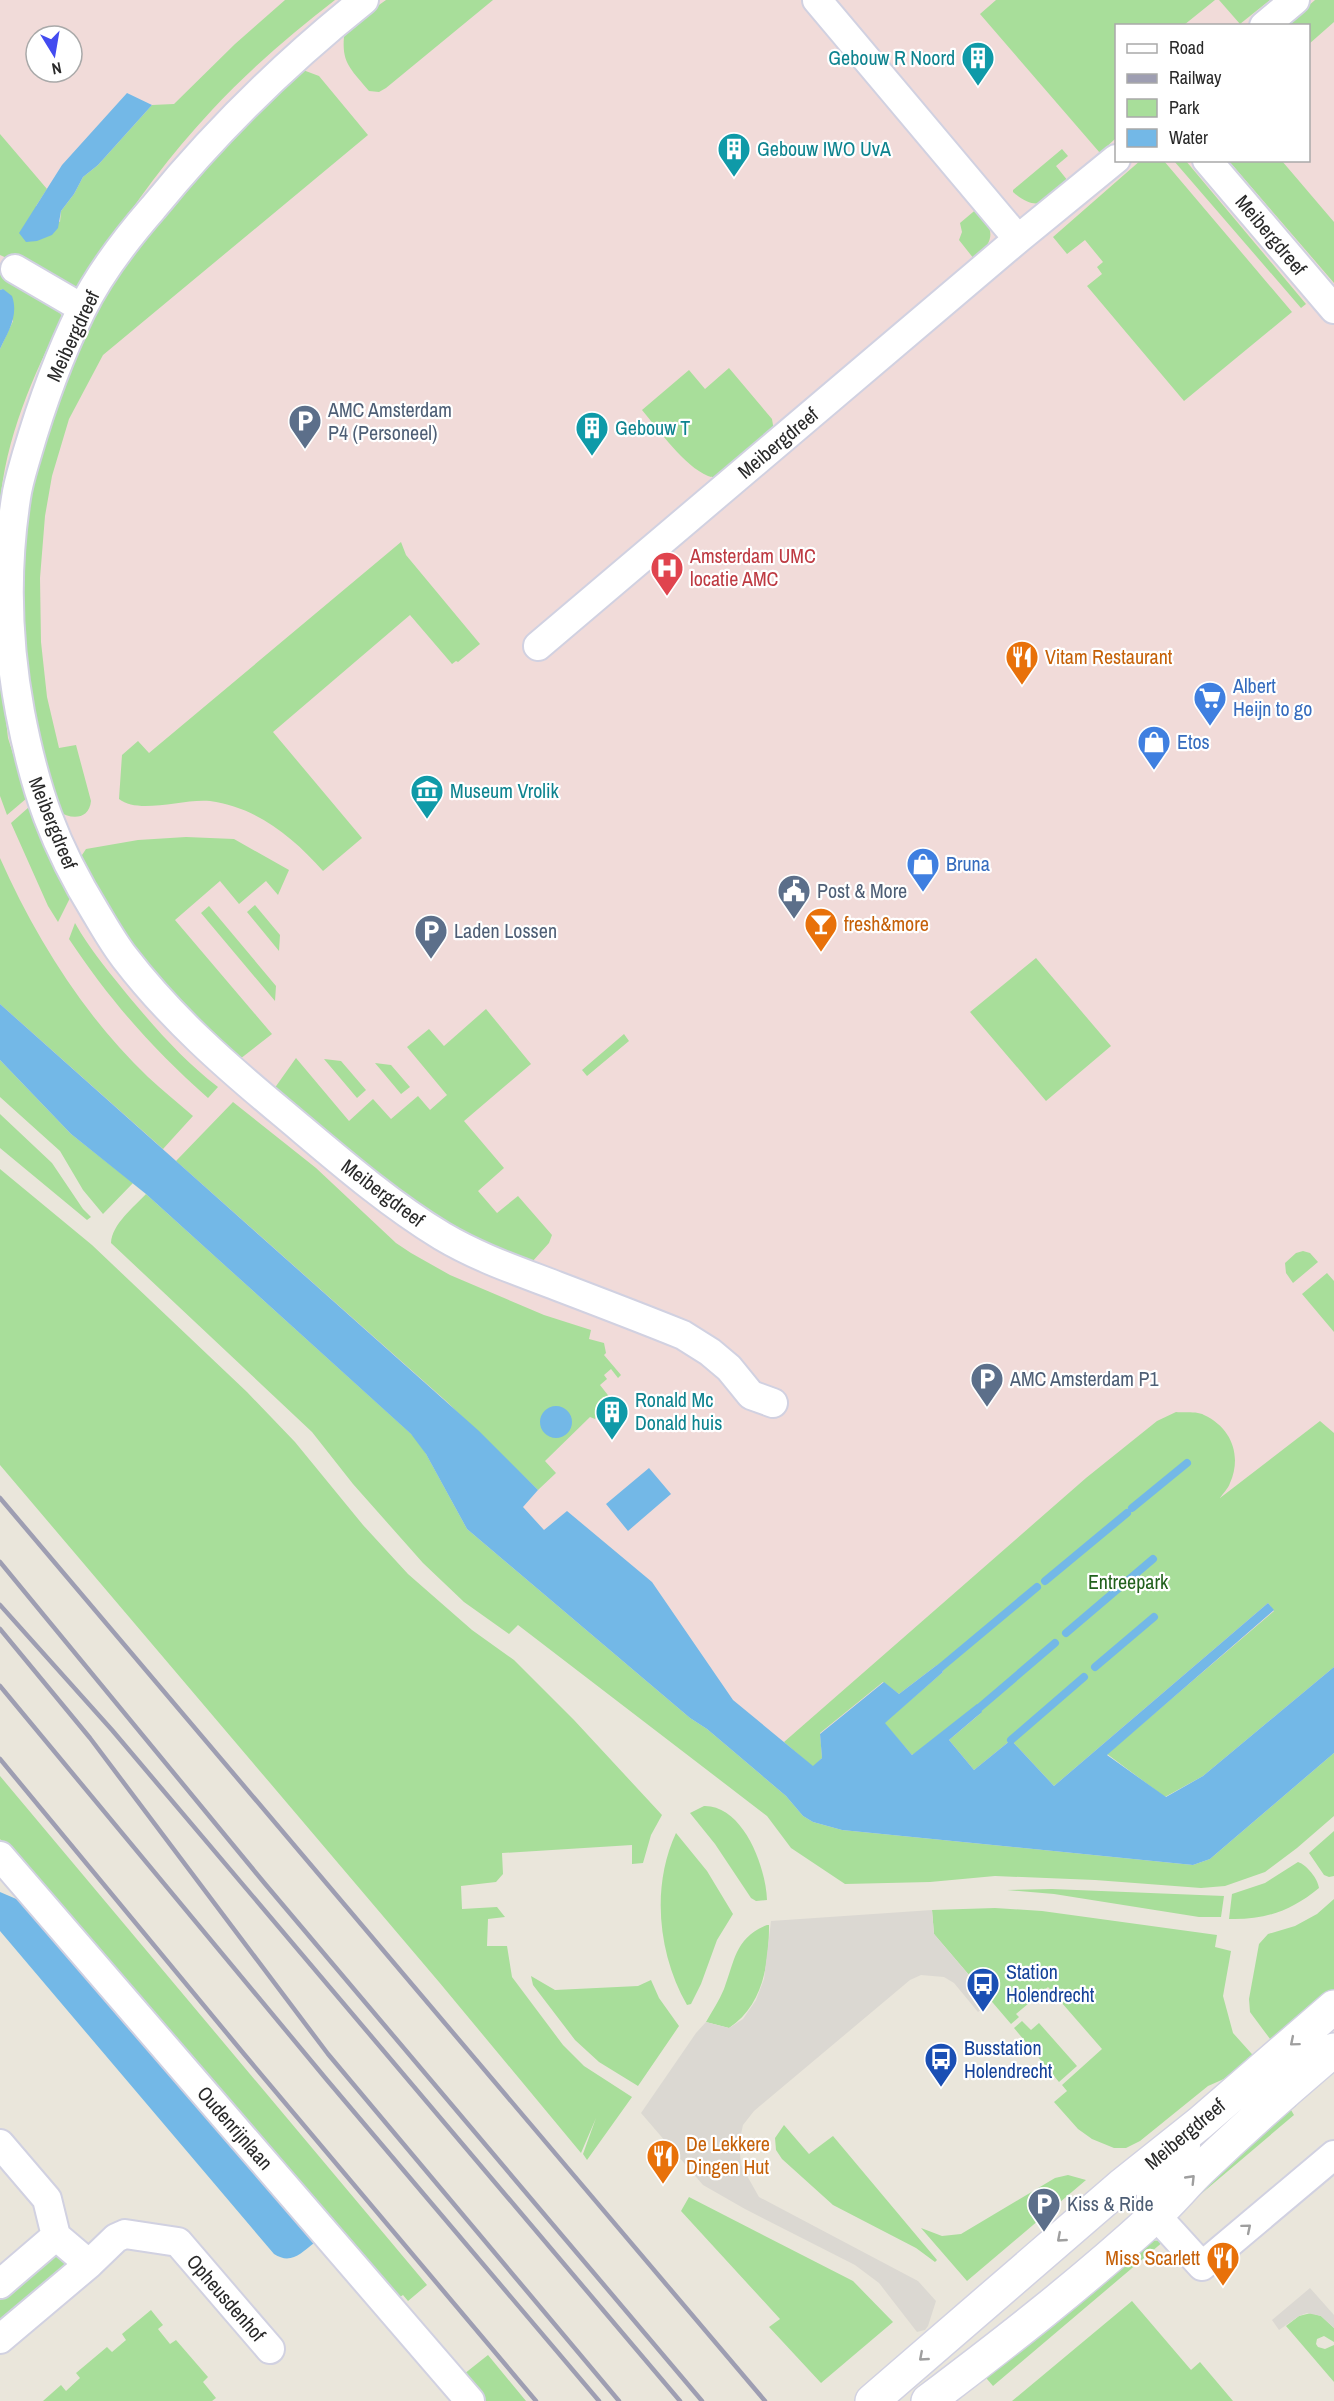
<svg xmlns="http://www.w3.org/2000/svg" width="1334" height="2401" viewBox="0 0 1334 2401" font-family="'Archivo Narrow',sans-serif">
	<rect width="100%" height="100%" fill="#eae6db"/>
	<path fill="#f1dbd9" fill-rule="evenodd" d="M0 0H1334V1703L833 1797 0 1033ZM1116 26H1308V160H1116ZM36 36H72V72H36Z"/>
	<path fill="#a8de9a" d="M285 0H335C292 33 249 70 212 110 161 164 118 227 78 290L0 255V134L47 189 36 206 60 222 61 211 74 194 83 177 98 165 152 105 174 104 235 44Z
		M386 0H493L386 88 379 92 369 91C349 67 340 62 345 29Z
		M996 0H1215L1184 25 1116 26V138L1100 153 980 14Z
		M1219 0H1270L1240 24Z
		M1315 0H1334V22L1309 44 1308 26H1285Z
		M303 70 319 76 368 135 103 355 69 419 52 476 45 516 40 578 41 642 47 697 59 748 76 745 91 801C89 820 71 820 58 811L39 747 25 674 21 561 28 500 47 426 94 314 128 260 241 123Z
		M1062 149 1068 156 1056 166 1068 181C1049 201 1038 214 1013 192V190Z
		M1141 160 1164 161 1292 312 1184 401 1087 286 1102 274 1097 267 1103 262 1085 240 1067 254 1053 237Z
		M1174 161H1186L1306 304 1301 308Z
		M1229 161H1282L1334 222V283Z
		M979 207C993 232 997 239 974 259L959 240 962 232 960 223Z
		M0 272 9 274 56 300 62 318C33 376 5 439 0 505V349L13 321 3 289 0 290Z
		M729 368 772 419 774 431 722 476C717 477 713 478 708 476 684 466 659 430 642 410L689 370 705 389Z
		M401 542 406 555 480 644 458 662 456 661 452 664 410 615 273 732 362 838 323 871C293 837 256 807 210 801 184 798 139 815 119 799L122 755 138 741 149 753Z
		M0 668 8 738 27 798 7 815 0 796Z
		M29 807 70 898 58 922 48 906 11 823Z
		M186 837 234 839 289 870 278 895 266 881 239 904 220 881 175 920 272 1034 240 1059 179 1003 106 913 80 858 86 849 138 840Z
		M0 858C35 937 84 1016 148 1077 162 1090 178 1103 193 1116L163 1149 0 1004Z
		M255 905 280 935 279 951 247 912Z
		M209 906 276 986 275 1001 201 913Z
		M75 923C90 950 110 973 130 998 157 1030 184 1061 218 1087L208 1098C152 1048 111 1002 69 939Z
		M1036 958 1111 1046 1046 1101 970 1012Z
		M486 1009 531 1064 464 1121 504 1168 478 1191 497 1213 518 1196 552 1235 549 1243 532 1262 481 1241 414 1202 274 1089 296 1058 349 1121 373 1099 391 1119 418 1096 430 1110 447 1095 407 1047 429 1029 444 1046Z
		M624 1034 629 1041 587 1076 582 1070Z
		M324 1059 341 1061 366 1090 357 1098Z
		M0 1060 71 1134 133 1183 103 1214 83 1190 60 1151 0 1097Z
		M375 1063 391 1065 410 1087 401 1094Z
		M233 1102 316 1168 396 1243 411 1253 450 1275 544 1315 591 1330 589 1339 604 1343 606 1353 604 1355 621 1375 618 1378 611 1369 604 1375 607 1379 600 1385 611 1399 603 1397 595 1419 590 1417 545 1461 556 1473 538 1490 446 1401 176 1161Z
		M0 1114 52 1163 83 1209 91 1217 87 1220 0 1148Z
		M0 1169 92 1245 247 1392 295 1442 363 1525 408 1574 472 1630 514 1660 574 1720 662 1815 651 1835 643 1863 632 1864V1845L502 1853 503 1874 496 1882 461 1886 462 1909 497 1907 505 1917 488 1919 487 1946H507L512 1977 563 2045 584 2066 632 2097 587 2160 583 2154 596 2118 581 2153 439 1982 0 1465Z
		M146 1194 419 1441 467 1529 690 1718 707 1729 786 1796 803 1816 813 1822 842 1830 1193 1865 1210 1859 1334 1753V1816L1297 1848 1265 1872 1225 1886 1201 1888 1095 1880 995 1876 930 1882 845 1884 791 1848 767 1816 518 1625 509 1634 464 1602 423 1563 353 1484 312 1432 111 1243C112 1224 134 1207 146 1194Z
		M1303 1251 1310 1253 1318 1262 1293 1283 1286 1273 1285 1263 1296 1253Z
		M1327 1273 1334 1281V1332L1302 1294Z
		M1176 1412C1184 1413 1197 1411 1204 1415 1232 1428 1242 1456 1230 1483 1228 1489 1223 1493 1220 1498L1320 1421 1334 1433V1667L1203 1776 1165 1797 1107 1754 1274 1611 1268 1603 1054 1786 1011 1740 974 1770 949 1740 981 1713 912 1755 884 1723 943 1672 937 1665 899 1694 883 1682 820 1733 822 1758 813 1767 784 1742 1086 1478 1157 1421Z
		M0 1776 427 2285 408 2301 403 2295 397 2299 0 1839Z
		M704 1806C743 1805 766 1867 767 1900L756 1901 751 1898 715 1844 690 1813Z
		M1334 1831V1876L1329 1877 1324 1875 1309 1853Z
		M676 1833 707 1871 733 1914 717 1940 701 1984 691 2004 687 2005C658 1954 651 1887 676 1833Z
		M1298 1862C1307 1865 1318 1879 1319 1888 1291 1911 1265 1920 1229 1919L1232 1894 1265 1883Z
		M1052 1889 1224 1896 1221 1917H1199L1054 1894 1007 1890Z
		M1334 1899V1998L1276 2047 1250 2012 1249 1999 1259 1944 1268 1934 1295 1926 1317 1914Z
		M995 1908 1042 1911 1217 1935 1215 1947 1231 1951 1223 1996 1233 2033 1260 2063 1208 2086 1140 2141 1126 2148H1114L1092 2139 1078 2129 1054 2102 1067 2091 1062 2085 1102 2049 1048 1987 1016 2014 1019 2017 1011 2024 934 1934 932 1910Z
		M767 1925H769C769 1965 763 2005 729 2028L706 2022C712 2011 719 2001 724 1989 735 1960 735 1938 767 1925Z
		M531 1976 555 1990 638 1986 651 1980 659 1998 679 2026 638 2086 599 2062 575 2040 533 1985Z
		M1022 2021 1031 2030 1039 2023 1077 2066 1059 2082 1014 2028Z
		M1289 2098 1296 2106 1291 2110 1294 2115 1175 2216Z
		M784 2125 809 2154 833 2136 937 2260 935 2262 916 2248 833 2205 782 2159 776 2150 775 2138Z
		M1068 2175 1086 2180 967 2281 921 2228 942 2236 961 2234 1055 2178Z
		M689 2197 853 2281 893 2322 821 2383 769 2327 780 2319 681 2211Z
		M1143 2240 1164 2241 993 2386 981 2372Z
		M53 2252 64 2259 65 2267 0 2332V2296Z
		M1132 2301 1191 2370 1200 2362 1233 2401H1012Z
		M151 2310 163 2325 158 2329 170 2344 176 2340 208 2377 203 2382 216 2398 212 2401H43L61 2385 66 2391 80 2378 76 2373 107 2347 112 2352 126 2340 122 2334Z
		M1311 2313 1321 2316 1334 2328V2342L1324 2336 1317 2339 1316 2344 1318 2347 1325 2349 1334 2345V2382L1286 2326 1299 2316Z
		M488 2355 526 2401H483L464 2374Z"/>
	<path fill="#dbd8d2" d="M932 1910 934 1934 991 2001 978 2012 954 1983 944 1977 921 1975 910 1980 754 2111 743 2125 739 2143 741 2165 759 2197 918 2281 936 2301 928 2326 925 2330 917 2332 879 2283 855 2265 745 2209 703 2185 641 2113 696 2033 706 2022 729 2028 743 2019 756 2000 764 1979 771 1921Z
		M1310 2288 1334 2315V2328L1321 2316 1307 2313 1299 2316 1279 2330 1272 2320Z"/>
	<path fill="#73b8e7" d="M127 93 152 105 98 165 83 177 74 194 61 211 58 228 52 235 37 241 26 242 19 233 62 165Z
		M3 289 12 296C19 316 8 332 0 349V290Z
		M0 1004 479 1431 538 1490 523 1507 544 1530 567 1511 652 1582 733 1700 813 1766 822 1758 820 1734 884 1682 899 1694 937 1665 943 1672 885 1723 912 1755 977 1704 982 1712 949 1740 974 1770 1011 1740 1054 1786 1268 1603 1274 1610 1107 1755 1166 1797 1203 1776 1334 1667V1753L1210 1859 1193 1865 842 1830 813 1822 803 1816 786 1796 707 1729 690 1718 467 1529 426 1454 411 1434 146 1194 71 1134 0 1060Z
		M540 1422a16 16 0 1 1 32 0a16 16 0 1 1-32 0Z
		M649 1468 671 1494 628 1531 606 1504Z
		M0 1892 21 1901 314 2243C301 2253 291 2265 274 2254L0 1931Z"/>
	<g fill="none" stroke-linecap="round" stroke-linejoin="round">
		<path stroke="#73b8e7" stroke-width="8" d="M1132 1508 1187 1463
			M1045 1581 1127 1513
			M1066 1633 1153 1559
			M1095 1667 1154 1617
			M940 1668 1037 1587
			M979 1708 1055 1643
			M1011 1740 1084 1677"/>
		<g stroke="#d1d1e1" stroke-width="32">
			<path id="street" d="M364 0C286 62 216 131 153 208 126 239 99 274 81 311 59 356 41 406 27 454 23 468 18 483 16 498 5 569 7 642 20 712 35 791 54 845 96 913 105 928 114 944 125 958 171 1018 227 1067 285 1115 335 1157 386 1202 442 1236 479 1258 518 1271 557 1286 599 1302 641 1318 683 1335L710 1352 729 1368 751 1395 773 1403
				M817 0 1018 239
				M1264 26 1295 0
				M1207 160 1334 309
				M15 269 82 308
				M538 646 1018 239 1116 159
				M0 1856 470 2401
				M0 2144 47 2199 56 2236 89 2264 116 2238 125 2234 178 2242 270 2349
				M1186 2146 1173 2160 1151 2189V2210L1202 2266 1334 2155
				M0 2284 56 2236
				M0 2339 89 2264"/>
		</g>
		<g stroke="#d1d1e1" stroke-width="36">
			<path id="secondary" d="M872 2401 1121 2186 1200 2123 1334 2007
				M928 2401C1006 2342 1082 2283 1154 2217 1171 2202 1185 2184 1202 2168 1245 2127 1289 2088 1334 2050"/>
		</g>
		<use href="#street" stroke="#fff" stroke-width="28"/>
		<use href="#secondary" stroke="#fff" stroke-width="33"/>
		<path stroke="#9e9eb2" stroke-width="4.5" d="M0 1498 765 2401
			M0 1562 266 1885 702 2401
			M0 1605 112 1730 680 2401
			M0 1629 90 1738 328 2054 619 2401
			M0 1686 327 2080 599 2401
			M0 1759 244 2054 536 2401"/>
	</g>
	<defs><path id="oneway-chevron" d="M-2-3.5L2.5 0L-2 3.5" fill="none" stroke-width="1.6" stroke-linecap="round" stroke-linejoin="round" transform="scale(1.5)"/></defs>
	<g stroke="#9f9f9f">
		<use href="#oneway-chevron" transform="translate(1294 2042) rotate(140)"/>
		<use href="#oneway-chevron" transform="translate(1191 2179) rotate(-46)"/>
		<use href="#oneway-chevron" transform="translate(1247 2228) rotate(-40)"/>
		<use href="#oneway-chevron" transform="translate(1061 2238) rotate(139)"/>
		<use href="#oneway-chevron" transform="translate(923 2357) rotate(139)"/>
	</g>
	<defs>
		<g id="building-pin" transform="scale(1.725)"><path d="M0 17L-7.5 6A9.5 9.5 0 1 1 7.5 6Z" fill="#0f9aa8" stroke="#fff"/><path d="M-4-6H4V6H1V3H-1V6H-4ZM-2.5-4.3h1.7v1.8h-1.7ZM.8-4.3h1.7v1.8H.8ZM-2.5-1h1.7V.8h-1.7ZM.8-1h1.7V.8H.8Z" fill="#fff"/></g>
		<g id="parking-pin" transform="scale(1.725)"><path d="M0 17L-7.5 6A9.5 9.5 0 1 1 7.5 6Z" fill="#5c6f8a" stroke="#fff"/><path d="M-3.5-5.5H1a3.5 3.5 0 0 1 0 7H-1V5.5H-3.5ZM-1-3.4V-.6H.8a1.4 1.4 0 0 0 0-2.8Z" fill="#fff"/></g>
		<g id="hospital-pin" transform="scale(1.725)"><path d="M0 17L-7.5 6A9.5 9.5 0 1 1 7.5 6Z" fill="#e0444e" stroke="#fff"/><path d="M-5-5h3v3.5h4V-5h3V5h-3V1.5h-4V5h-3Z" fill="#fff"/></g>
		<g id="restaurant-pin" transform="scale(1.725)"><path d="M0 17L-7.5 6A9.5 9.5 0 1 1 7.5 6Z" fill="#e8710a" stroke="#fff"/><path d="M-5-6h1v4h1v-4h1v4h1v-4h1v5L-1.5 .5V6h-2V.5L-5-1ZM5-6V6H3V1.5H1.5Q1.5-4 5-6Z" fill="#fff"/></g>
		<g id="supermarket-pin" transform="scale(1.725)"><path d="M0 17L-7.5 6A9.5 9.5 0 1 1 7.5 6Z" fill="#3f7fe0" stroke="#fff"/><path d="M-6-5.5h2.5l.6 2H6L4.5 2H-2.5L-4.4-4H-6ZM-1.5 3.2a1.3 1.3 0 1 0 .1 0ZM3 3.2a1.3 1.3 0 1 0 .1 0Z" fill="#fff"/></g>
		<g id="shop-pin" transform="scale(1.725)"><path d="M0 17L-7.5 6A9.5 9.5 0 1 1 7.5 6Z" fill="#3f7fe0" stroke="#fff"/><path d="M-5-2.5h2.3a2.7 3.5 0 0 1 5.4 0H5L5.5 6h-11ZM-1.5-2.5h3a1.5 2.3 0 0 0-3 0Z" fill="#fff"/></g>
		<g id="museum-pin" transform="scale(1.725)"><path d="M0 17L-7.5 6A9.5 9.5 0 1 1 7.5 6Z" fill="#0f9aa8" stroke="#fff"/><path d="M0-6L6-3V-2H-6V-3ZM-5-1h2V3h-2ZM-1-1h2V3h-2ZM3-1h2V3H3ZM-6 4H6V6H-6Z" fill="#fff"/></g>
		<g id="civic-pin" transform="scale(1.725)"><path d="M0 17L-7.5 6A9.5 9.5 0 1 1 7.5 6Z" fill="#5c6f8a" stroke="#fff"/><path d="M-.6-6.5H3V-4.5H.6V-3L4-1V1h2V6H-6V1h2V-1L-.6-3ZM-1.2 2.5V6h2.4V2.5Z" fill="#fff"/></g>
		<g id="bar-pin" transform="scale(1.725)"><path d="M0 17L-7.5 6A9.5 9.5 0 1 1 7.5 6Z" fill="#e8710a" stroke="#fff"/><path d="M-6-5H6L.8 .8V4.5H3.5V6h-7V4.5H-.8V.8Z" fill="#fff"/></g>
		<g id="bus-pin" transform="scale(1.725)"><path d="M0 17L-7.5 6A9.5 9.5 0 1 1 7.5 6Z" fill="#1a4fb4" stroke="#fff"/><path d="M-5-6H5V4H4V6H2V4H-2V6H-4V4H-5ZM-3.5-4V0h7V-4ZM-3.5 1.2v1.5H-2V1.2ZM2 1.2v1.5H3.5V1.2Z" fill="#fff"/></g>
	</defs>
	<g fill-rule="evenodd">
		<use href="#building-pin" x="978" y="58"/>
		<use href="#building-pin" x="734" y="149"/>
		<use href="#parking-pin" x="305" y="421"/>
		<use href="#building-pin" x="592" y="428"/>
		<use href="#hospital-pin" x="667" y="568"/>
		<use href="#restaurant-pin" x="1022" y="657"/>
		<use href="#supermarket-pin" x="1210" y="698"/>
		<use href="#shop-pin" x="1154" y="742"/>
		<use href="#museum-pin" x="427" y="791"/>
		<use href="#shop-pin" x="923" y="864"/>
		<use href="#civic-pin" x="794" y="891"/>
		<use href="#bar-pin" x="821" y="924"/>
		<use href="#parking-pin" x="431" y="931"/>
		<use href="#parking-pin" x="987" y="1379"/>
		<use href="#building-pin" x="612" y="1412"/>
		<use href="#bus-pin" x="983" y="1984"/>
		<use href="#bus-pin" x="941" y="2059"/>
		<use href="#restaurant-pin" x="663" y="2156"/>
		<use href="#parking-pin" x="1044" y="2204"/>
		<use href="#restaurant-pin" x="1223" y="2258"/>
	</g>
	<g text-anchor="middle" stroke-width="4.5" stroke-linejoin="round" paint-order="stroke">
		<g font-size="20" fill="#0d838f" stroke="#fff" text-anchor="start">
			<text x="955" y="65" text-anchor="end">Gebouw R Noord</text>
			<text x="757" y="156">Gebouw IWO UvA</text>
			<text x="615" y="435">Gebouw T</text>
			<text x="450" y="798">Museum Vrolik</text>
			<text x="635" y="1407">Ronald Mc<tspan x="635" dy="23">Donald huis</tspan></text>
		</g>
		<g font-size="20" fill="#292929" stroke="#fff">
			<text transform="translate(1271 235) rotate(50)" y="7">Meibergdreef</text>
			<text transform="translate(73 336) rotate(-65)" y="7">Meibergdreef</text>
			<text transform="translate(778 443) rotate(-40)" y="7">Meibergdreef</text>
			<text transform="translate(53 823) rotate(68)" y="7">Meibergdreef</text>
			<text transform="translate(383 1193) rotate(37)" y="7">Meibergdreef</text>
			<text transform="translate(235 2128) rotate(49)" y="7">Oudenrijnlaan</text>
			<text transform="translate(1185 2134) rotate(-40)" y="7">Meibergdreef</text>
			<text transform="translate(226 2298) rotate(49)" y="7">Opheusdenhof</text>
		</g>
		<g font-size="20" fill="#4e5e75" stroke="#fff" text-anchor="start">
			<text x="328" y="417">AMC Amsterdam<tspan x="328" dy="23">P4 (Personeel)</tspan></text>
			<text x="817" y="898">Post &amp; More</text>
			<text x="454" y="938">Laden Lossen</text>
			<text x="1010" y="1386">AMC Amsterdam P1</text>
			<text x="1067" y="2211">Kiss &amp; Ride</text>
		</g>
		<g font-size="20" fill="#be3a42" stroke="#fff" text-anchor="start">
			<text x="690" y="563">Amsterdam UMC<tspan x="690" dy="23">locatie AMC</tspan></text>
		</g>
		<g font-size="20" fill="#c56008" stroke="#fff" text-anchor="start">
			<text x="1045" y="664">Vitam Restaurant</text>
			<text x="844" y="931">fresh&amp;more</text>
			<text x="686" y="2151">De Lekkere<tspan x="686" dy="23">Dingen Hut</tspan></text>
			<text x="1200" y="2265" text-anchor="end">Miss Scarlett</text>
		</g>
		<g font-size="20" fill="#366cbe" stroke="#fff" text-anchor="start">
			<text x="1233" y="693">Albert<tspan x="1233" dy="23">Heijn to go</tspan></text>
			<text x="1177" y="749">Etos</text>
			<text x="946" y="871">Bruna</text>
		</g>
		<g font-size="20" fill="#22611d" stroke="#fff">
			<text x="1128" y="1589">Entreepark</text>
		</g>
		<g font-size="20" fill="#164399" stroke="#fff" text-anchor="start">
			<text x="1006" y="1979">Station<tspan x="1006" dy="23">Holendrecht</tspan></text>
			<text x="964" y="2055">Busstation<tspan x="964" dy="23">Holendrecht</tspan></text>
		</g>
	</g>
	<rect x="1115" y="24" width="195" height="138" fill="#ffffff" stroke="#a9a9a9" stroke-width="1.5"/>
	<rect x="1127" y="44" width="30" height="9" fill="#ffffff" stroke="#a9a9a9" stroke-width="1.5"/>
	<text x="1169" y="54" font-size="18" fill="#292929">Road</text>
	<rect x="1127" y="74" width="30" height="9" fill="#9e9eb2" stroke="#a9a9a9" stroke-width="1.5"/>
	<text x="1169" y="84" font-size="18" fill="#292929">Railway</text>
	<rect x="1127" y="99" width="30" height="18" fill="#a8de9a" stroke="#a9a9a9" stroke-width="1.5"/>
	<text x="1169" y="114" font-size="18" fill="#292929">Park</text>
	<rect x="1127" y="129" width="30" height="18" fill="#73b8e7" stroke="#a9a9a9" stroke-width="1.5"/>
	<text x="1169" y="144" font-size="18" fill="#292929">Water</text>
	<g transform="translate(54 54) rotate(169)"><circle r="28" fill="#ffffff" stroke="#a9a9a9" stroke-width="1.5"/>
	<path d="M0-4.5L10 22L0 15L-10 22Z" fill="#434bf0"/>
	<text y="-9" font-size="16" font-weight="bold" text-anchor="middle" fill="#292929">N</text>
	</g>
</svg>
